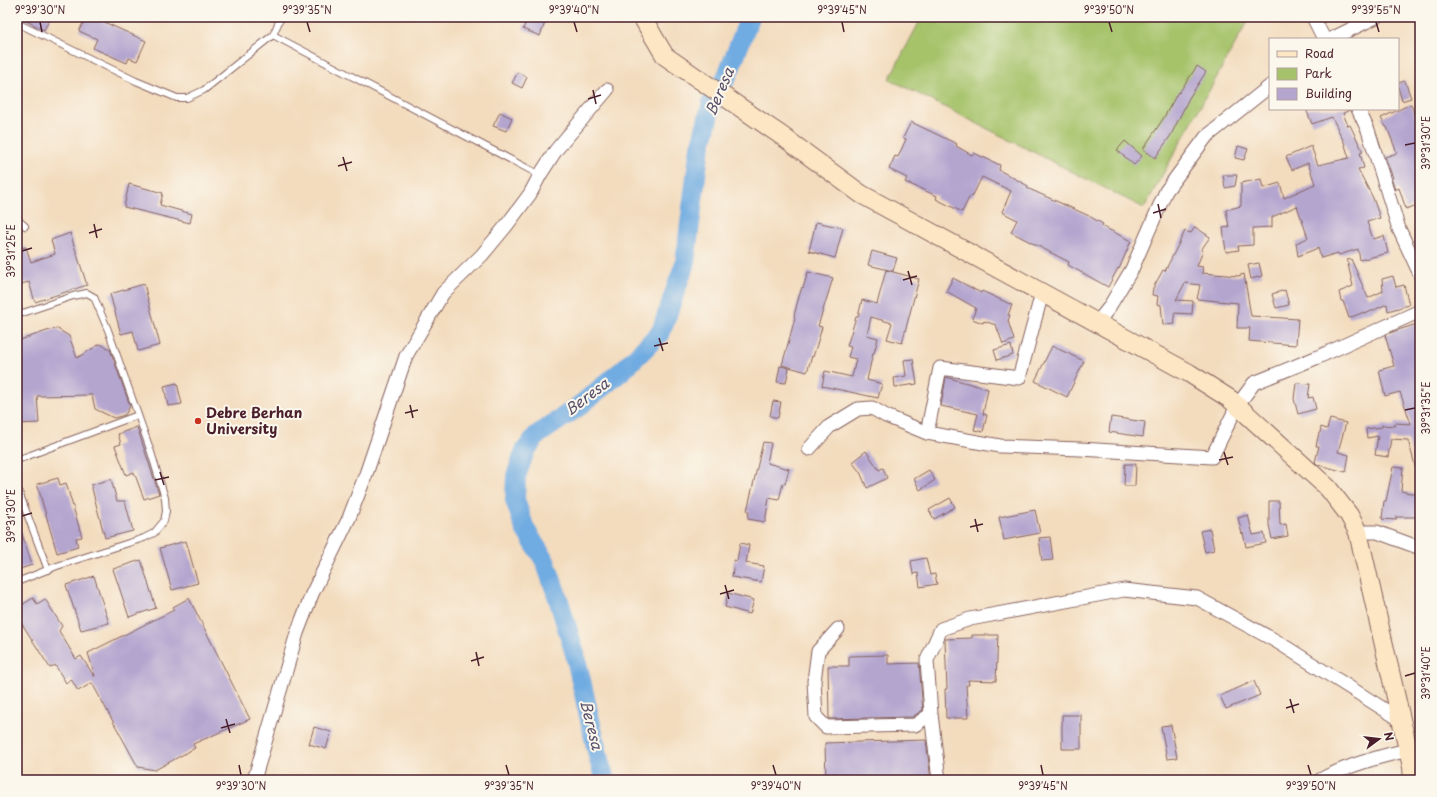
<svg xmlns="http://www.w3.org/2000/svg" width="1437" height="797" viewBox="0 0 1437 797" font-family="'Playpen Sans',sans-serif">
	<rect width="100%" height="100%" fill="#fbf7ec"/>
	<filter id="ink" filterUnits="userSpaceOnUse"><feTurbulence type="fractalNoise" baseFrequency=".025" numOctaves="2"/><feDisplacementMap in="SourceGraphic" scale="8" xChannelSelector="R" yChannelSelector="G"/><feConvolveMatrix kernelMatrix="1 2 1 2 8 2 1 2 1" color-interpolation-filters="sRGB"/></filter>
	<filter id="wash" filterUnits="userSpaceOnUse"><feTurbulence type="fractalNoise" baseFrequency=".012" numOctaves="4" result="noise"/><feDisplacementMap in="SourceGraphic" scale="16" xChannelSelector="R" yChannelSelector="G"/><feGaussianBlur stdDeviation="0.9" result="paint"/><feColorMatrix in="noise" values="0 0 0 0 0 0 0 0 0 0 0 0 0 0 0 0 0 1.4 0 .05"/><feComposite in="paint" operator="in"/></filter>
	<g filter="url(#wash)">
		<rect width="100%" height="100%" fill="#f3dcbe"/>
		<path fill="#a6c36b" stroke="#78714b" d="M922 17H1250L1144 208 889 79Z"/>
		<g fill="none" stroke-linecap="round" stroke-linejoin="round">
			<path stroke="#70abe1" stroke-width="20" d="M605 780 599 760 575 654 558 598 545 561 525 529 515 500 516 476 525 451 537 435 578 407 624 369 661 332 685 263 699 153 712 102 727 76 750 17"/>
		</g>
		<g id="blocks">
			<path fill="#b4a5cf" d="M19 17H51L44 30Z
				M86 17H93L146 41 137 61 129 58 127 63 93 48 97 39 79 31Z
				M528 17H547L540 36 523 29Z
				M1197 66 1206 72 1189 98 1171 135 1155 158 1143 149 1163 119 1178 92 1179 93Z
				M518 72 527 77 522 88 512 83Z
				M1405 81 1411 98 1402 101 1398 87V83Z
				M1411 104 1420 132V204L1406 209 1399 188 1395 190 1391 178H1393L1385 157 1397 153 1387 127H1386L1381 118Z
				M1306 109H1350V110L1343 113 1348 126 1350 125 1363 152 1360 153 1364 168 1358 169 1373 198 1380 218 1367 222 1373 239 1384 236 1388 253 1360 260 1358 249 1339 255 1338 253 1321 258 1318 248 1298 256 1296 243 1308 238 1297 206 1272 217V227L1253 228V245L1238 246 1239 250 1226 252 1223 228 1229 227 1226 210 1241 206V183L1261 179 1263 188 1280 183 1284 198 1315 184 1308 163 1292 170 1286 157 1311 146 1318 165 1349 158 1344 142 1332 117 1312 124Z
				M500 112 512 118 506 131 493 126Z
				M911 122 957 144 956 146 970 154 973 155 974 153 1000 165 999 170 1028 186 1027 188 1087 215 1103 224 1102 226 1131 241 1119 269 1118 268 1108 287 1068 265 1069 262 1011 232 1017 220 1002 212 1011 191 982 177 972 197 970 196 962 212 936 199 937 196 905 182 907 178 889 169 895 156 898 157 906 139 903 138Z
				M1125 141 1142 156 1134 165 1117 150Z
				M1238 146 1248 149 1244 160 1235 158Z
				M1223 175H1237L1235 186 1225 188Z
				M129 184 163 193 160 205 192 214 190 223 124 207Z
				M816 222 843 228 835 258 809 251Z
				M1195 227 1210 237 1201 250 1203 251 1197 266 1203 267 1202 273 1238 276 1244 274 1251 316 1298 319 1296 345 1249 341 1250 328H1237L1238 303 1197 299 1200 285 1185 283 1176 300 1193 301 1192 314 1174 313 1175 324 1163 325 1161 305 1157 304 1158 296 1152 295 1153 288 1163 270 1165 271 1185 231 1191 233Z
				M70 233 87 285 35 302 29 282 17 285V249L26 247 31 262 55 254 51 240Z
				M872 251 897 258 893 271 868 265Z
				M1351 259 1368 298 1383 291 1382 279 1393 276 1396 287 1404 285 1409 305 1388 311 1387 304 1365 314 1364 312 1349 318 1343 301H1341L1339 292 1353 286 1347 260Z
				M1259 263 1262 276 1251 279 1248 265Z
				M886 270 919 279 902 343 887 339 892 323 871 317 867 335 878 338 874 353H873L867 380 882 384 878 398 822 386 825 371 852 377 856 359 848 357 851 347 847 346 856 317H858L862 300 877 304Z
				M808 272 833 278 818 326 822 327 818 341 813 357 812 356 807 372 782 365 791 333 795 317 794 316 798 300 802 287 803 288Z
				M953 278 981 293 982 291 1012 305 1008 315H1010L1008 321 1014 340 1003 344 996 325 984 321 983 323 972 319 976 308 946 291Z
				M144 284 160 345 138 351 133 331 121 334 110 294Z
				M1285 290 1289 305 1276 308 1272 294Z
				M1417 324 1420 334V341L1415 343 1420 359V476H1418L1408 440 1391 439 1388 457 1375 455 1378 436 1367 438 1366 429 1382 427V425L1395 426V423L1411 424 1400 392 1385 396 1379 370 1394 366 1385 335 1398 330Z
				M56 328 69 336 77 358 100 344 110 349 130 406 125 415 114 418 95 409 92 395 37 396 39 423 17 424V341Z
				M1011 345 1013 355 997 360 994 350Z
				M1052 346 1084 361 1067 397 1035 381Z
				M913 359 917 384 895 387 894 378 906 376 904 360Z
				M780 366 789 368 786 383 777 382Z
				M946 377 988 389 983 414 987 415 983 432 974 430 978 414 941 406Z
				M177 383 182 404 168 406 164 386Z
				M1296 383 1310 384 1308 398 1313 397 1316 409 1298 414 1294 399Z
				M773 401 781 402 778 418 770 416Z
				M1111 417 1145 422 1143 437 1109 432Z
				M1330 419 1346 423 1338 452 1349 455 1346 472 1318 465 1315 462 1319 446H1316L1319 433H1320L1321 427 1327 429Z
				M137 427 159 494 144 499 134 472 126 475 115 446 121 444 118 434Z
				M763 442 771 443 767 463 789 469 785 484 783 483 779 500 769 498 765 522 748 519 749 511H747Z
				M866 451 879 470 883 468 887 478 867 488 860 472 852 462Z
				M1125 464H1136L1135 486H1124Z
				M1393 467 1403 468 1401 491 1420 495 1417 517H1396V520L1382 519 1384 501H1386Z
				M929 470 935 480 920 490 914 479Z
				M58 478 60 485 66 483 82 537 76 538 78 547 57 553 37 484Z
				M111 479 117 501H125L133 531 105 538 91 485Z
				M950 498 955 507 934 519 929 510Z
				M1269 501H1279L1280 525 1286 524 1288 536 1272 539 1269 525Z
				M1035 510 1040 533 1004 540 999 517Z
				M1248 515 1253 535 1264 533 1266 543 1246 547 1243 533 1242 534 1238 518Z
				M17 525H19L32 565 17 570Z
				M1210 529 1214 550 1205 552 1200 531Z
				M1050 537 1053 560 1042 561 1039 538Z
				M186 541 198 583 172 590 160 548Z
				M740 543 749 545 746 563 764 566 761 582 732 577 734 560 737 561Z
				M926 558 930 575 935 574 937 584 920 587 918 573 913 574 911 561Z
				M141 560 156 608 129 617 113 569Z
				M94 576 109 623 81 630 66 585Z
				M728 593 754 600 750 614 725 607Z
				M33 598 37 604 45 599 62 626 59 631 76 659 81 656 94 676H95L88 653 174 610 173 607 189 598 250 719 193 744 195 748 155 770 138 767 92 683 78 691 71 679 66 683 55 665 50 668 17 616V608Z
				M972 635H998L996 681 968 680 969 685H966L968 718H946L945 689H947L945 640V639L972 638Z
				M888 655V664L919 663 923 710 912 717 829 719 828 666H849V656Z
				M1254 681 1260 695 1226 709 1220 696Z
				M1062 715H1081V749H1062Z
				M1171 725 1177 758 1167 759 1161 726Z
				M314 727 331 732 326 749 309 744Z
				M926 740 931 780H826L825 743Z"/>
		</g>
	</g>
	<g filter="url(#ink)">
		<use href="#blocks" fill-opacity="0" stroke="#85615e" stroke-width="1"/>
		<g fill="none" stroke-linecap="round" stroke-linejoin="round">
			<g stroke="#85615e" stroke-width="8">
				<path id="service" d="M281 17 273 35 540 175
					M17 23 136 81 177 98H187L204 90 273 35
					M17 219 25 226
					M17 315 73 296 87 293 94 297 108 330 150 449 165 498 166 511 164 521 154 533 144 538 57 566 17 582
					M17 460 138 415
					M17 487 48 570"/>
			</g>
			<g stroke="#85615e" stroke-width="15">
				<path id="minor" d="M1313 17 1324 39
					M1331 39 1376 17
					M1358 109 1368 130 1399 229 1420 274
					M1097 323 1108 309 1132 269 1166 191 1206 137 1270 86
					M927 433 940 368 1019 378 1042 293
					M809 449 830 426 858 409 872 408 886 416 927 433 1000 446 1080 449 1212 457 1237 406 1254 383 1318 357 1420 311
					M1358 532H1377L1420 548
					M838 629 818 651 814 681 816 717 826 727 915 725 931 714
					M254 780 297 633 312 594 349 518 366 474 406 356 443 293 482 255 506 226 530 194 540 175 556 150 607 90
					M939 780 931 714 927 660 941 629 970 619 1124 590 1197 598 1276 641 1401 720
					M1320 780C1347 765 1390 753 1420 748"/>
			</g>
			<g stroke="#85615e" stroke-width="20">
				<path id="secondary" d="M642 17 665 56 782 136 861 194 1189 373 1230 399 1328 488 1349 515 1358 532 1412 767 1413 780"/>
			</g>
			<use href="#service" stroke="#fff" stroke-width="6"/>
			<use href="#minor" stroke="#fff" stroke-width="13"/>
			<use href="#secondary" stroke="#fce6c4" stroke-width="18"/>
		</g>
	</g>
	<path fill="none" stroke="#4a1f2b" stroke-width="1.5" d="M40 22 42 32M307 22 310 32M574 22 577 32M842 22 844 32M1109 22 1112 32M1376 22 1379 32M593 90 596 104M588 99 601 95M1405 145 1415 143M343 157 347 171M338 166 352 162M1158 204 1161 218M1153 213 1166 209M94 224 97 238M89 233 102 229M22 251 32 248M908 271 912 285M903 280 917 276M659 338 663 351M654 346 668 343M410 405 413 418M1405 410 1415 408M405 413 418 410M1224 452 1228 465M1219 460 1233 457M160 472 164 485M155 480 169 477M22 516 32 513M975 519 978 532M970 527 983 524M725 585 729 599M720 594 734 590M476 652 479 666M471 661 484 657M1405 676 1415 673M1290 699 1294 713M1286 708 1299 704M226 719 230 733M221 728 235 724M239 765 241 775M506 765 509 775M773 765 776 775M1041 765 1043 775M1308 765 1311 775"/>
	<circle fill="#c8321e" stroke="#fbf7ec" stroke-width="1.5" cx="198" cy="421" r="4"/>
	<g text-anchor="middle" stroke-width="4" stroke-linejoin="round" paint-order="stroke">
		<g font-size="14" font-weight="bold" fill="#4a1f2b" stroke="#fbf7ec" text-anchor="start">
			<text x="206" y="418">Debre Berhan<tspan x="206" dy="16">University</tspan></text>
		</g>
		<g font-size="15" font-style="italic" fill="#57506b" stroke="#fbf7ec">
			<text transform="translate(720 92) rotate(-67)" y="5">Beresa</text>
			<text transform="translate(587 397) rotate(-37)" y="5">Beresa</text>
			<text transform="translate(591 725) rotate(76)" y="5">Beresa</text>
		</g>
	</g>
	<rect width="1437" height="797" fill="none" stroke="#fbf7ec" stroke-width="44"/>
	<rect x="1269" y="38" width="130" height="72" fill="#fbf7ec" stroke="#b4a19f"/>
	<rect x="1277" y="51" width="20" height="6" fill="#fce6c4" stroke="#b4a19f"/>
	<text x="1305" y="58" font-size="12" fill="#4a1f2b">Road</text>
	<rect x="1277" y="68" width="20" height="12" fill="#a6c36b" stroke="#b4a19f"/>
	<text x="1305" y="78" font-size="12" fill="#4a1f2b">Park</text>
	<rect x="1277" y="88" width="20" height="12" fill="#b4a5cf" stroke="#b4a19f"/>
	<text x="1305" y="98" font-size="12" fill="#4a1f2b">Building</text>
	<g transform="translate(1379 739) rotate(75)" stroke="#fbf7ec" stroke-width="3" paint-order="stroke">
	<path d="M0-3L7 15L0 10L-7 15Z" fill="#4a1f2b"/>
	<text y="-6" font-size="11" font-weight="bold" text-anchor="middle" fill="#4a1f2b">N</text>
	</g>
	<rect x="22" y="22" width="1393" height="753" fill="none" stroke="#4a1f2b" stroke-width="1.5"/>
	<g font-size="10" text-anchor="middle" fill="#4a1f2b">
		<text x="40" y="14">9°39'30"N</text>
		<text x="307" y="14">9°39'35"N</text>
		<text x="574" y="14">9°39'40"N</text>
		<text x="842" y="14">9°39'45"N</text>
		<text x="1109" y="14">9°39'50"N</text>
		<text x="1376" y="14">9°39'55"N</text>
		<text transform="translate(1426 143) rotate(-90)" y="4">39°31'30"E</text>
		<text transform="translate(11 251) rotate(-90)" y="4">39°31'25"E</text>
		<text transform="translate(1426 408) rotate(-90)" y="4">39°31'35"E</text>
		<text transform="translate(11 516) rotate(-90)" y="4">39°31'30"E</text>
		<text transform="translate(1426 673) rotate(-90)" y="4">39°31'40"E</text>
		<text x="241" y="790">9°39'30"N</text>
		<text x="509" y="790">9°39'35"N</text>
		<text x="776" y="790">9°39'40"N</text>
		<text x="1043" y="790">9°39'45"N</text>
		<text x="1311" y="790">9°39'50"N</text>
	</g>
</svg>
